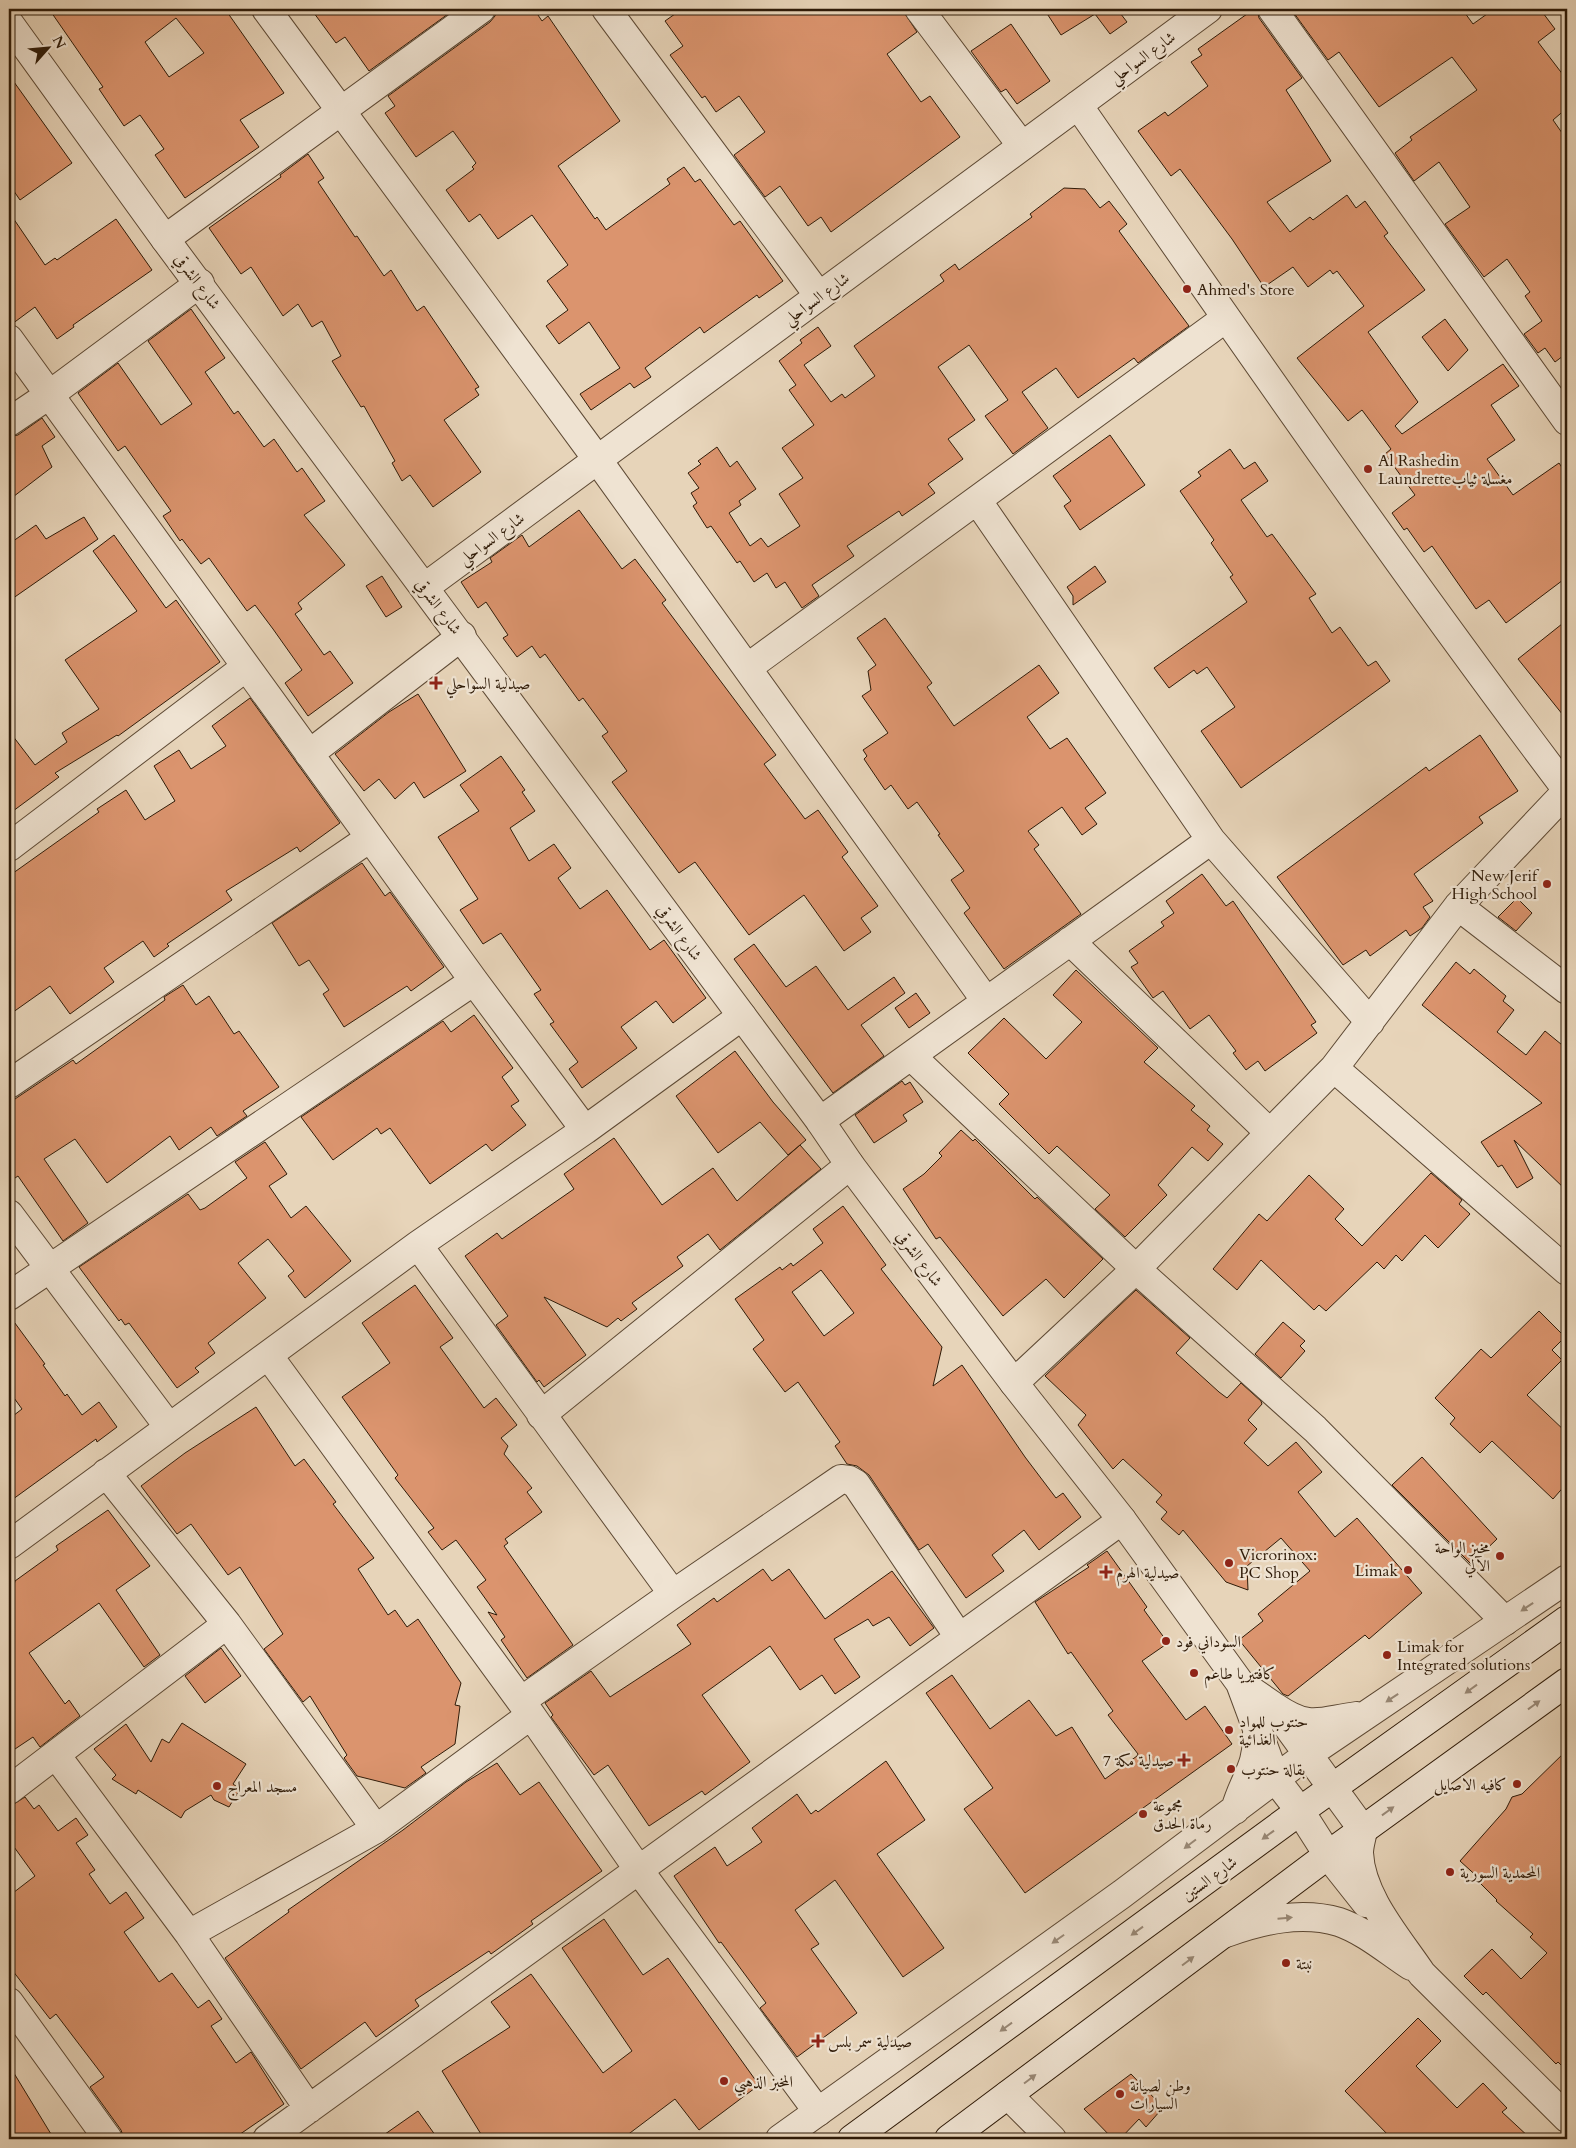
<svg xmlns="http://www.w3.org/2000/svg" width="1576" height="2148" viewBox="0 0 1576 2148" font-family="Cardo,Amiri,serif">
	<rect width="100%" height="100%" fill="#e7d4b9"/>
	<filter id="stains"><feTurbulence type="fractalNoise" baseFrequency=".004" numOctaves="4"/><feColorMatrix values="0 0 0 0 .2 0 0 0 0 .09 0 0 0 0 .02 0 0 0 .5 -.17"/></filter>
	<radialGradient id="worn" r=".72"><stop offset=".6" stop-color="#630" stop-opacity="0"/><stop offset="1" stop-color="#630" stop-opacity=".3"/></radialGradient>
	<path fill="#db946e" stroke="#2f1b08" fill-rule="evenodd" d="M49 9H225L284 93 240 120 259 147 185 198 155 155 164 149 140 115 124 126 99 89 103 87ZM176 18 204 53 169 77 145 42Z
		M311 9H455L369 71 345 37 336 43Z
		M496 9H534L542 21 548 16 620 121 558 166 595 219 597 217 606 230 670 184 667 179 684 167 695 182 700 179 734 225 740 221 783 281 759 298 757 295 704 333 700 327 645 368 651 377 634 388 630 383 591 410 580 394 620 368 589 322 559 344 546 326 568 310 547 281 568 265 532 215 498 239 480 214 469 222 446 190 474 169 472 167 476 163 453 131 416 157 385 113 395 106 388 96 490 22 495 16Z
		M682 9H902L917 32 887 54 921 102 930 96 960 137 831 232 821 217 808 226 780 186 765 197 734 155 765 132 739 96 716 112 705 96 702 98 670 55 683 46 665 21Z
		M1044 9H1117L1127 22 1110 34 1095 14 1061 35Z
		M1254 9H1257L1259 18 1302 78 1286 90 1331 161 1267 202 1290 232 1310 217 1313 220 1347 195 1356 208 1365 201 1388 233 1384 236 1425 290 1368 332 1418 402 1395 426 1402 434 1503 364 1519 386 1491 405 1515 440 1487 459 1513 495 1559 463 1567 475V577L1506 623 1489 600 1476 609 1432 546 1424 552 1407 528 1404 530 1392 513 1415 495 1385 454 1391 449 1362 410 1348 421 1297 358 1364 306 1337 271 1333 274 1330 270 1308 287 1293 267 1264 287 1232 239 1180 169 1171 176 1138 131 1165 112 1168 116 1208 86 1191 62 1202 55 1198 49Z
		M1291 9H1462L1473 24 1494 9H1540L1555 29 1538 42 1567 80V108L1553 120 1567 140V353L1555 362 1545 348 1538 353 1524 334 1542 321 1525 296 1530 292 1507 259 1484 277 1445 224 1470 207 1439 162 1414 181 1395 153 1412 140 1410 137 1477 90 1452 57 1379 107 1339 52 1328 60Z
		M1011 24 1050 81 1017 104 1006 89 1001 92 971 51Z
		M9 75 72 163 20 200 9 184Z
		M308 154 324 178 318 182 355 237 357 236 384 276 391 270 417 311 424 306 479 387 475 389 479 395 444 420 481 472 433 507 410 475 402 481 392 463 395 461 364 406 361 407 332 361 341 356 322 321 312 327 298 304 283 316 251 267 241 274 209 228 281 177 280 175Z
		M1064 188 1085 189 1100 208 1109 201 1127 224 1119 231 1189 326 1138 363 1134 358 1078 398 1056 368 1022 392 1048 428 1013 454 985 416 1008 400 969 345 938 367 975 420 948 439 963 459 928 484 935 493 902 516 899 511 847 546 854 556 812 585 819 596 802 608 785 582 776 588 767 573 754 582 740 561 737 563 711 526 707 528 693 506 697 503 691 493 699 488 688 473 701 464 698 461 717 447 730 467 737 461 756 489 739 501 741 505 729 513 750 546 761 538 768 547 800 526 779 494 803 478 782 448 814 425 789 390 796 385 779 361 802 343 800 340 818 327 831 346 804 365 831 402 842 394 845 398 875 376 854 346 944 281 940 275 955 264 959 270 1032 217 1030 214Z
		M9 212 45 265 55 258 57 260 116 219 152 270 73 325 74 327 57 339 35 307 12 324H9Z
		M191 309 225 358 205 372 234 414 238 411 264 447 274 439 297 472 302 468 325 501 304 515 345 565 298 603 302 609 295 614 324 655 330 651 353 683 308 716 285 683 302 670 273 629 255 605 247 611 209 558 201 564 182 539 180 541 163 516 171 511 125 446 118 451 78 393 118 363 161 425 192 404 148 341Z
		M1445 319 1468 350 1448 371 1422 337Z
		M42 418 55 437 42 446 52 467 9 500V437L18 435Z
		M1110 435 1145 485 1080 530 1064 506 1071 501 1053 476Z
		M1230 449 1244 469 1255 462 1268 481 1241 500 1267 537 1272 534 1316 594 1309 598 1332 633 1340 627 1368 666 1376 661 1390 681 1241 788 1201 731 1235 707 1207 667 1197 674 1194 670 1169 688 1154 668 1247 602 1230 577 1233 575 1211 543 1214 540 1180 491 1201 476 1198 472Z
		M579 510 622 569 635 559 666 600 662 603 776 755 764 764 805 819 818 810 848 852 842 857 878 906 861 918 871 932 844 951 804 895 749 935 695 862 679 873 612 782 627 771 602 736 608 732 583 698 579 701 545 654 540 658 532 646 517 657 503 638 508 635 486 602 478 608 461 582 492 562 490 558 522 535 529 547Z
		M84 517 98 539 9 601V544L36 525 46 539Z
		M114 535 166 608 176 600 220 662 118 736 117 735 55 773 59 777 9 814V731L35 765 67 742 62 733 99 709 65 660 137 611 93 551Z
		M1095 566 1106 582 1073 605V596L1067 587Z
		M382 576 402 607 386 617 366 586Z
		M885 618 932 683 927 687 954 726 1039 665 1059 693 1027 717 1050 749 1067 738 1106 793 1085 808 1097 824 1082 835 1062 807 1028 831 1039 845 1034 849 1081 914 1004 969 964 913 970 908 951 880 964 871 938 835 940 834 917 802 908 809 891 785 885 790 864 759 867 756 863 750 888 733 862 696 871 690 868 671 876 665 857 638Z
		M1567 620V720L1518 659Z
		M418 694 466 771 424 798 414 782 395 799 379 779 364 791 335 754 389 712Z
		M250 698 340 823 300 852 297 847 226 891 232 900 167 944 169 946 154 957 143 941 104 968 114 982 70 1014 50 986 9 1015V876L99 812 97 809 126 790 145 820 175 801 154 766 179 750 191 769 226 746 212 726Z
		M1480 735 1518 791 1479 817 1483 823 1414 874 1433 901 1423 907 1430 917 1422 928 1410 936 1406 930 1370 956 1366 950 1343 965 1277 877 1426 767 1429 771Z
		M501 756 525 790 522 792 535 811 510 828 529 861 554 844 571 868 558 878 580 909 607 890 650 950 664 940 706 998 673 1023 656 1001 621 1027 637 1048 582 1088 569 1069 578 1062 550 1024 554 1022 534 994 541 990 501 933 483 944 460 910 478 899 438 837 479 811 460 785Z
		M362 863 385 896 390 892 444 967 411 991 407 986 344 1027 323 994 329 990 309 960 299 966 272 923Z
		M1202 874 1226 906 1233 901 1316 1022 1311 1025 1317 1033 1265 1071 1258 1061 1246 1070 1233 1053 1236 1051 1209 1015 1190 1029 1163 991 1153 998 1131 967 1138 963 1129 951 1164 926 1161 922 1174 913 1166 901Z
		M1517 898 1532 913 1516 931 1498 917Z
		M754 944 786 987 816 966 848 1010 894 977 905 993 861 1025 884 1056 833 1093 734 959Z
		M1456 962 1470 974 1474 969 1506 996 1503 1001 1514 1010 1497 1032 1526 1055 1545 1031 1567 1049V1191L1514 1140 1533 1178 1517 1188 1502 1165 1498 1167 1481 1142 1542 1103 1422 1005Z
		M1076 970 1158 1048 1144 1062 1195 1106 1191 1110 1210 1126 1207 1130 1223 1144 1208 1161 1192 1147 1158 1185 1167 1195 1125 1237 1095 1209 1110 1195 1057 1146 1049 1154 999 1104 1009 1094 968 1053 1004 1018 1046 1059 1082 1022 1053 995Z
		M183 985 196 1005 209 996 234 1034 239 1031 279 1087 243 1111 247 1116 217 1136 211 1127 179 1150 170 1136 107 1183 75 1139 44 1159 88 1223 63 1241 18 1176 9 1182V1103L73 1060 76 1064 165 1000 164 997Z
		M916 993 930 1013 909 1028 895 1008Z
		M474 1015 513 1068 502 1077 519 1101 511 1106 526 1125 492 1151 486 1144 430 1184 390 1128 381 1134 377 1128 333 1160 301 1117 443 1021 451 1032Z
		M735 1051 773 1102 806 1140 788 1155 760 1122 718 1153 676 1096Z
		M902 1081 905 1085 910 1082 923 1102 903 1115 907 1121 874 1143 855 1115Z
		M961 1130 973 1141 975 1139 1035 1199 1037 1197 1103 1259 1064 1298 1046 1279 1003 1316 940 1237 936 1239 903 1189 924 1174 942 1156 939 1153Z
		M614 1138 662 1205 713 1168 737 1201 800 1145 821 1169 720 1250 708 1234 677 1257 683 1266 632 1303 637 1309 621 1321 618 1318 607 1327 544 1297 586 1355 544 1387 539 1380 537 1382 496 1325 508 1316 465 1256 497 1233 502 1239 574 1189 564 1174Z
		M265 1142 287 1174 269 1186 291 1218 306 1206 351 1261 305 1298 288 1276 294 1271 268 1239 238 1263 266 1298 208 1343 215 1353 195 1368 199 1372 177 1388 129 1323 125 1325 121 1319 119 1321 79 1267 188 1194 200 1210 205 1208 247 1178 235 1162Z
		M1431 1173 1462 1200 1459 1204 1470 1214 1438 1248 1425 1235 1402 1261 1396 1255 1384 1269 1377 1262 1326 1311 1319 1305 1314 1310 1261 1260 1237 1290 1213 1269 1259 1214 1267 1221 1309 1175 1344 1209 1335 1219 1362 1246Z
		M843 1206 886 1265 881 1269 942 1347 933 1386 962 1365 1025 1457 1056 1498 1063 1493 1081 1517 1039 1550 1024 1530 992 1555 1004 1571 966 1598 928 1544 919 1550 869 1475 857 1466 847 1464 835 1446 840 1442 798 1382 785 1392 753 1349 764 1340 735 1299 780 1267 782 1270 791 1263 793 1266 823 1243 813 1229ZM821 1270 854 1313 824 1336 792 1292Z
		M415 1285 453 1338 440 1347 484 1408 496 1398 517 1425 501 1438 508 1446 504 1454 532 1488 527 1492 542 1512 505 1539 508 1543 504 1546 573 1645 527 1678 501 1640 505 1637 488 1612 497 1615 477 1587 486 1580 456 1540 442 1550 428 1532 434 1528 395 1478 398 1475 342 1397 390 1363 362 1323Z
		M1136 1290 1190 1338 1176 1353 1219 1392 1227 1398 1241 1383 1261 1401 1262 1404 1248 1420 1257 1429 1244 1443 1268 1466 1296 1442 1322 1472 1298 1492 1335 1537 1357 1518 1422 1593 1369 1639 1365 1635 1288 1696 1283 1694 1239 1640 1263 1621 1258 1614 1310 1571 1281 1538 1247 1566 1248 1590 1226 1582 1183 1530 1179 1535 1161 1519 1167 1512 1156 1502 1162 1495 1123 1459 1113 1469 1078 1425 1086 1415 1045 1376Z
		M1539 1311 1565 1337 1552 1350 1562 1360 1527 1395 1567 1433V1483L1553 1499 1492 1441 1480 1453 1450 1424 1455 1418 1435 1398 1481 1349 1491 1358Z
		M9 1315 45 1364 43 1365 65 1396 67 1394 82 1415 99 1402 117 1427 97 1442 96 1439 9 1502V1419L22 1409 9 1391Z
		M1283 1322 1305 1341 1300 1346 1305 1351 1281 1378 1255 1354Z
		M256 1407 295 1466 304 1459 336 1502 333 1504 374 1558 358 1569 388 1615 395 1610 407 1627 418 1619 461 1683 455 1705 460 1706 455 1744 421 1767 426 1773 405 1788 357 1776 344 1758 347 1755 310 1696 303 1702 264 1649 283 1634 240 1567 228 1575 191 1524 177 1534 141 1486 185 1453Z
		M1422 1457 1497 1539 1471 1564 1392 1485Z
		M108 1510 150 1566 116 1590 160 1655 144 1667 99 1603 29 1653 65 1704 69 1700 80 1716 40 1747 33 1737 9 1753V1593L13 1590 15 1581 58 1550 56 1546Z
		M1107 1551 1147 1607 1144 1610 1168 1643 1142 1661 1186 1720 1205 1706 1232 1744 1025 1893 964 1809 993 1788 926 1693 952 1675 990 1729 1029 1700 1056 1736 1072 1727 1105 1779 1137 1756 1138 1754 1108 1715 1113 1711 1071 1652 1068 1654 1035 1602 1089 1567 1087 1565Z
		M763 1569 772 1581 789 1569 825 1619 892 1571 934 1628 910 1646 889 1617 873 1626 868 1619 834 1639 860 1677 835 1694 822 1675 800 1690 770 1646 702 1695 750 1762 705 1795 702 1791 649 1826 608 1765 594 1775 551 1717 553 1715 545 1703 591 1671 610 1697 691 1644 677 1625 714 1598 717 1602Z
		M221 1648 241 1676 205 1703 185 1676Z
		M182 1723 246 1764 233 1784 240 1789 229 1807 214 1800 211 1795 185 1811 181 1818 138 1790 136 1794 112 1779 116 1775 94 1749 126 1724 151 1762 162 1739 169 1743Z
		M1567 1750V2071L1558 2062 1556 2064 1486 1992 1483 1995 1464 1976 1492 1949 1521 1979 1547 1953 1530 1937 1533 1934 1496 1901 1497 1900 1479 1882 1481 1880 1460 1861 1506 1809 1512 1797 1522 1794Z
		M886 1761 925 1820 877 1854 944 1948 903 1977 835 1880 795 1910 819 1944 811 1949 857 2013 797 2057 760 2008 766 2003 721 1942 719 1943 674 1876 715 1847 727 1866 762 1842 752 1828 797 1794 811 1814 816 1810 818 1812Z
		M497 1763 520 1795 539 1782 602 1871 531 1921 533 1924 491 1954 489 1951 415 2000 419 2006 376 2037 365 2022 301 2069 225 1958 289 1912 288 1910 403 1830 466 1782Z
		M25 1797 34 1809 39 1805 58 1831 76 1818 88 1835 76 1843 95 1870 89 1874 110 1904 126 1892 144 1918 124 1932 159 1982 172 1973 198 2008 209 2000 222 2019 211 2026 236 2063 251 2052 284 2104 233 2139H124L121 2130 90 2087 104 2077 56 2014 50 2019 9 1966V1896L35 1876 9 1840V1807Z
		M604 1919 643 1975 668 1958 759 2085 699 2130 675 2099 622 2139H484L442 2071 510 2027 491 2002 531 1974 603 2073 632 2051 562 1948Z
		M1418 2018 1441 2041 1416 2066 1457 2108 1483 2083 1507 2108 1502 2112 1531 2139H1392L1345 2091Z
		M9 2065 54 2139H9Z
		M1131 2074 1157 2101 1154 2104 1160 2111 1146 2127 1139 2119 1120 2139H1113L1084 2109Z
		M418 2111 438 2139H378Z"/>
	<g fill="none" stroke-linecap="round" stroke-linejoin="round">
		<g stroke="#5d4934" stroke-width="30">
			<path id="minor" d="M266 9 597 459 986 1001
				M606 9 819 296
				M919 9 1022 146
				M1272 9 1567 421
				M1078 105C1238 335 1398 566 1567 790
				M165 239 481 9
				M9 339 474 981 585 1130
				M9 422 49 395 200 283
				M977 500 1211 840 1370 1022
				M747 668 1226 318
				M309 754 462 636
				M9 847 246 667
				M1458 906 1567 990
				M1070 941 1270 1133
				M911 1056 1136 1269 1315 1429 1505 1621
				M1334 1068 1567 1271
				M9 1084 370 838
				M820 1121 1211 840
				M9 1214 168 1426
				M418 1245 673 1594
				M9 1296 474 981
				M268 1355 531 1715 638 1869 818 2112
				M1014 1383 1136 1269 1334 1068 1458 906 1567 791
				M541 1415 850 1165
				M106 1473 227 1624 376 1829
				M9 1545 418 1245 585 1130 742 1016
				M521 1701 673 1594 841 1479 849 1480 856 1484 959 1637
				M56 1755 189 1934 309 2109
				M9 1790 227 1624
				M189 1934 376 1829 531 1715
				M9 2002 108 2139
				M1008 2095 1052 2139
				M267 2139 1122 1520"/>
		</g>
		<g stroke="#5d4934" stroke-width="30">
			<path id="tertiary" d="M9 23 165 239 820 1121 850 1165 1014 1383 1122 1520 1240 1683 1272 1705 1363 1830C1362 1837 1359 1845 1359 1853 1361 1897 1398 1938 1422 1974
				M425 587 1208 9
				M1240 1683 1276 1780 1300 1811 1328 1855 1366 1903
				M1275 1707C1310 1731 1319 1721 1357 1716
				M1235 1810C1244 1778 1258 1768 1257 1733
				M1226 1933C1262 1920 1301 1911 1339 1922 1365 1931 1388 1951 1411 1966
				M1411 1960 1422 1974 1567 2118
				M780 2139 1122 1894 1307 1755 1567 1579"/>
		</g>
		<g stroke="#2f1b08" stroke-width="30">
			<path id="secondary" d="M852 2139 1300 1811 1567 1620
				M949 2139 1328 1855 1567 1682"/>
		</g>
		<use href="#minor" stroke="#efe3d2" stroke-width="28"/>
		<use href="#tertiary" stroke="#efe3d2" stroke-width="28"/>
		<use href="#secondary" stroke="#efe3d2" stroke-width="28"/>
	</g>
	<defs><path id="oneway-solid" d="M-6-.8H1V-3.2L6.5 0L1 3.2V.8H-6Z" transform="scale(1.25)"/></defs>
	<g fill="#998977">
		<use href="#oneway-solid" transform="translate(1527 1607) rotate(146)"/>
		<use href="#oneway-solid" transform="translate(1471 1689) rotate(144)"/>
		<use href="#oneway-solid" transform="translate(1392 1698) rotate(146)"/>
		<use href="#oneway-solid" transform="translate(1534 1705) rotate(-36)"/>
		<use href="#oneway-solid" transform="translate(1388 1811) rotate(-36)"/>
		<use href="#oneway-solid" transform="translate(1268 1835) rotate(144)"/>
		<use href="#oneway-solid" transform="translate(1190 1844) rotate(143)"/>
		<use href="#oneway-solid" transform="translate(1285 1918) rotate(-5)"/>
		<use href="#oneway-solid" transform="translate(1137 1931) rotate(144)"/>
		<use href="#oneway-solid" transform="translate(1058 1939) rotate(145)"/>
		<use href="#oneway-solid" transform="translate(1188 1961) rotate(-37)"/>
		<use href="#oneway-solid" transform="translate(1006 2027) rotate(144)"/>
		<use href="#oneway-solid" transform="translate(1030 2079) rotate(-37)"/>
	</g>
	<g fill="#8f2418" stroke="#efe3d2" stroke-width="2">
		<circle cx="1187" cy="289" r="5"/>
		<circle cx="1368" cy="469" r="5"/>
		<path d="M433.5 675.5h5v5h5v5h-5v5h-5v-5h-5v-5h5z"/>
		<circle cx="1547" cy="884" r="5"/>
		<circle cx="1500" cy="1556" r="5"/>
		<circle cx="1229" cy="1563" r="5"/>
		<circle cx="1408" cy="1570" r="5"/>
		<path d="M1103.5 1564.5h5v5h5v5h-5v5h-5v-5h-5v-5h5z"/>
		<circle cx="1166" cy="1641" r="5"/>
		<circle cx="1387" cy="1655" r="5"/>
		<circle cx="1194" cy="1673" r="5"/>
		<circle cx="1229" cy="1730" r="5"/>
		<path d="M1181.5 1752.5h5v5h5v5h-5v5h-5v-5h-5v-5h5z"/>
		<circle cx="1231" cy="1769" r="5"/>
		<circle cx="1517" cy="1784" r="5"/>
		<circle cx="217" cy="1786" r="5"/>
		<circle cx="1143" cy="1814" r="5"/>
		<circle cx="1450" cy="1872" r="5"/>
		<circle cx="1286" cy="1963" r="5"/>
		<path d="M815.5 2033.5h5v5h5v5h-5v5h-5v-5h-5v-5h5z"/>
		<circle cx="724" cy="2081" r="5"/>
		<circle cx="1120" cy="2094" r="5"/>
	</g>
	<g text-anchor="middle" stroke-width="4.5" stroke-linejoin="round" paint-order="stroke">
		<g font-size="16" fill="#2f1b08" stroke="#efe3d2">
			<text transform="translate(1142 57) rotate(-36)" y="6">شارع السواحلي</text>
			<text transform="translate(198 281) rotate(53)" y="6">شارع الشرقي</text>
			<text transform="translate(816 298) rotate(-36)" y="6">شارع السواحلي</text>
			<text transform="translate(491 538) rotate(-36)" y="6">شارع السواحلي</text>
			<text transform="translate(439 606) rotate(53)" y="6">شارع الشرقي</text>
			<text transform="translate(680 932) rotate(54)" y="6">شارع الشرقي</text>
			<text transform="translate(920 1258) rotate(53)" y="6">شارع الشرقي</text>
			<text transform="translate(1209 1878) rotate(-36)" y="6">شارع الستين</text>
		</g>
		<g font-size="16" fill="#2f1b08" stroke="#efe3d2" text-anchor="start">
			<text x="1197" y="295">Ahmed's Store</text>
			<text x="1378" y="466">Al Rashedin<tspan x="1378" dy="18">Laundretteمغسلة ثياب</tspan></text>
			<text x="446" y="689">صيدلية السواحلي</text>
			<text x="1537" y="881" text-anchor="end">New Jerif<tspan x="1537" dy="18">High School</tspan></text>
			<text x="1490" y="1553" text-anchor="end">مخبز الواحة<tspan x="1490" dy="18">الآلي</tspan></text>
			<text x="1239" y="1560">Vicrorinox:<tspan x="1239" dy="18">PC Shop</tspan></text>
			<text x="1398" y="1576" text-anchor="end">Limak</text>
			<text x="1116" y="1578">صيدلية الهرم</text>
			<text x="1176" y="1647">السوداني فود</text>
			<text x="1397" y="1652">Limak for<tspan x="1397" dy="18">Integrated solutions</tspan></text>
			<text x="1204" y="1679">كافتيريا طاعم</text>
			<text x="1239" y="1727">حنتوب للمواد<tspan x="1239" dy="18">الغذائية</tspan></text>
			<text x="1174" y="1766" text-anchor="end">صيدلية مكة 7</text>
			<text x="1241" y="1775">بقالة حنتوب</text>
			<text x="1507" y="1790" text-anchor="end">كافيه الاصايل</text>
			<text x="227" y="1792">مسجد المعراج</text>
			<text x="1153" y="1811">مجموعة<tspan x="1153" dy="18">رماة الحدق</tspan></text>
			<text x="1460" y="1878">المحمدية السورية</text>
			<text x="1296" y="1969">نبتة</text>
			<text x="828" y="2047">صيدلية سمر بلس</text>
			<text x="734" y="2087">المخبز الذهبي</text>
			<text x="1130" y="2091">وطن لصيانة<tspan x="1130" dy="18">السيارات</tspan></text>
		</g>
	</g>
	<rect width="1576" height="2148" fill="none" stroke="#e7d4b9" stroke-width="30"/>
	<rect x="10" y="10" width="1556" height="2128" fill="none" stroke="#2f1b08" stroke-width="2.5"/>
	<rect x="15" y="15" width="1546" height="2118" fill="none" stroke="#2f1b08"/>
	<g transform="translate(48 48) rotate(63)" stroke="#efe3d2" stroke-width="4" paint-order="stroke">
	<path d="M0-4L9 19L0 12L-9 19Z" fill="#2f1b08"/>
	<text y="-8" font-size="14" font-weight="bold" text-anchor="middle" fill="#2f1b08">N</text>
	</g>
	<rect width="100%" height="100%" filter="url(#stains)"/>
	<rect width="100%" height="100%" fill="url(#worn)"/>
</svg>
